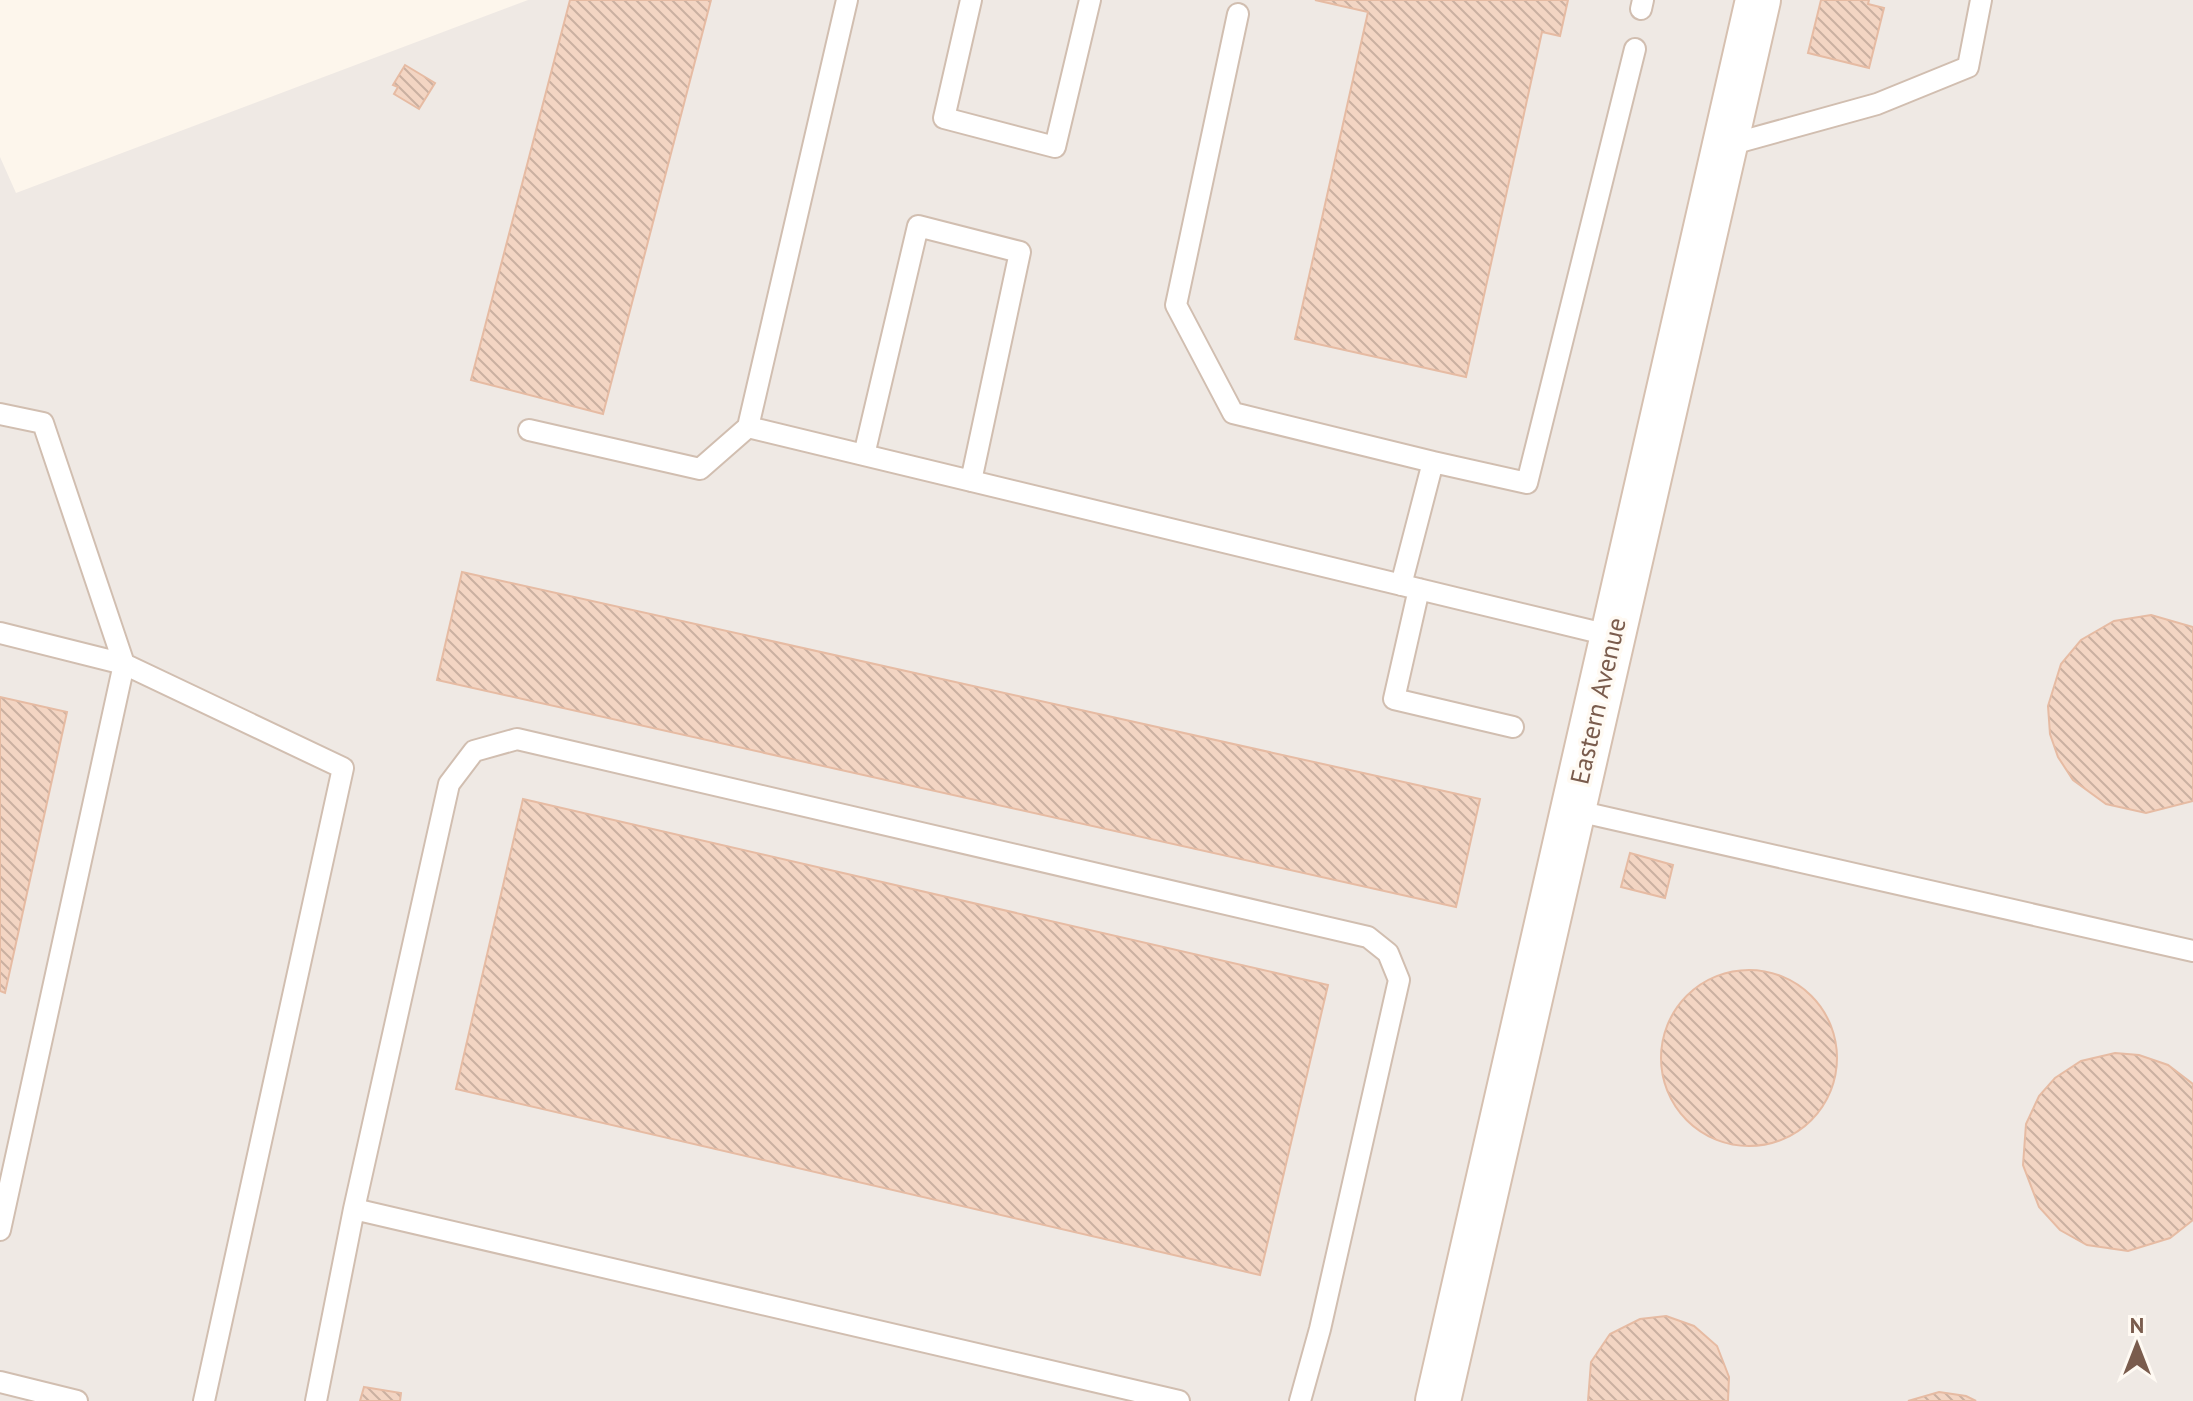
<svg xmlns="http://www.w3.org/2000/svg" width="2193" height="1401" viewBox="0 0 2193 1401" font-family="'PT Sans',sans-serif">
	<defs>
		<pattern id="building-back-hatch" width="6" height="6" patternUnits="userSpaceOnUse" patternTransform="scale(2)"><rect width="6" height="6" fill="#f3d5c3"/><path d="M-1 5l2 2M0 0l6 6M5-1l2 2" fill="none" stroke="#cab0a1"/></pattern>
	</defs>
	<rect width="100%" height="100%" fill="#fdf6ec"/>
	<path fill="#efe9e4" d="M528 0H2193V1401H0V157L16 193Z"/>
	<path fill="url(#building-back-hatch)" stroke="#e6bba3" stroke-width="2" d="M570 0H711L603 414 471 380Z
		M1315 0H1568L1560 36 1542 32 1466 377 1295 339 1368 12Z
		M1821 0H1869L1868 4 1884 8 1869 68 1808 53Z
		M405 65 435 83 419 109 394 94 398 87 393 85Z
		M462 572 1480 799 1456 907 437 680Z
		M2151 615 2193 627V801L2146 813 2106 804 2073 780 2058 757 2050 734 2048 706 2061 664 2081 640 2114 621Z
		M0 697 67 712 5 993 0 991Z
		M523 799 1328 985 1260 1275 456 1089Z
		M1630 853 1673 865 1665 898 1621 887Z
		M1661 1058a88 88 0 1 1 176 0a88 88 0 1 1-176 0Z
		M2115 1053 2139 1055 2168 1065 2193 1084V1220L2170 1238 2128 1251 2087 1245 2060 1230 2039 1207 2023 1165 2026 1124 2039 1096 2055 1078 2081 1061Z
		M1666 1316 1694 1326 1717 1346 1729 1377 1728 1401H1588L1591 1362 1610 1334 1640 1319Z
		M364 1387 401 1393 400 1401H360Z
		M1939 1392 1966 1396 1976 1401H1908Z"/>
	<g fill="none" stroke-linecap="round" stroke-linejoin="round">
		<g stroke="#d1beb0" stroke-width="24">
			<path id="lane" d="M847 0 748 427 1613 636
				M971 0 944 118 1055 147 1090 0
				M1641 9 1643 0
				M1238 14 1176 305 1233 413 1433 462
				M1725 146 1877 104 1968 67 1981 0
				M0 414 43 423 124 664 343 768 204 1401
				M529 430 700 469 748 427
				M864 455 918 226 1020 252 971 481
				M1401 585 1433 462 1527 483 1635 49
				M1419 589 1394 699 1513 727
				M0 633 124 664 0 1230
				M1573 810 2193 951
				M354 1209 1179 1401
				M0 1382 77 1401
				M316 1401 354 1209 449 784 474 751 517 739 1368 937 1388 953 1399 980 1320 1329 1300 1401"/>
		</g>
		<g stroke="#d6c0b0" stroke-width="48">
			<path id="secondary" d="M1438 1401 1758 0"/>
		</g>
		<use href="#lane" stroke="#fff" stroke-width="20"/>
		<use href="#secondary" stroke="#fff" stroke-width="44"/>
	</g>
	<g text-anchor="middle" stroke-width="7" stroke-linejoin="round" paint-order="stroke">
		<g font-size="26" fill="#7a5c4d" stroke="#fffaf3">
			<text transform="translate(1598 701) rotate(-77)" y="9">Eastern Avenue</text>
		</g>
	</g>
	<g transform="translate(2137 1345)" stroke="#fffaf3" stroke-width="6" paint-order="stroke">
	<path d="M0-6L14 30L0 20L-14 30Z" fill="#7a5c4d"/>
	<text y="-12" font-size="22" font-weight="bold" text-anchor="middle" fill="#7a5c4d">N</text>
	</g>
</svg>
